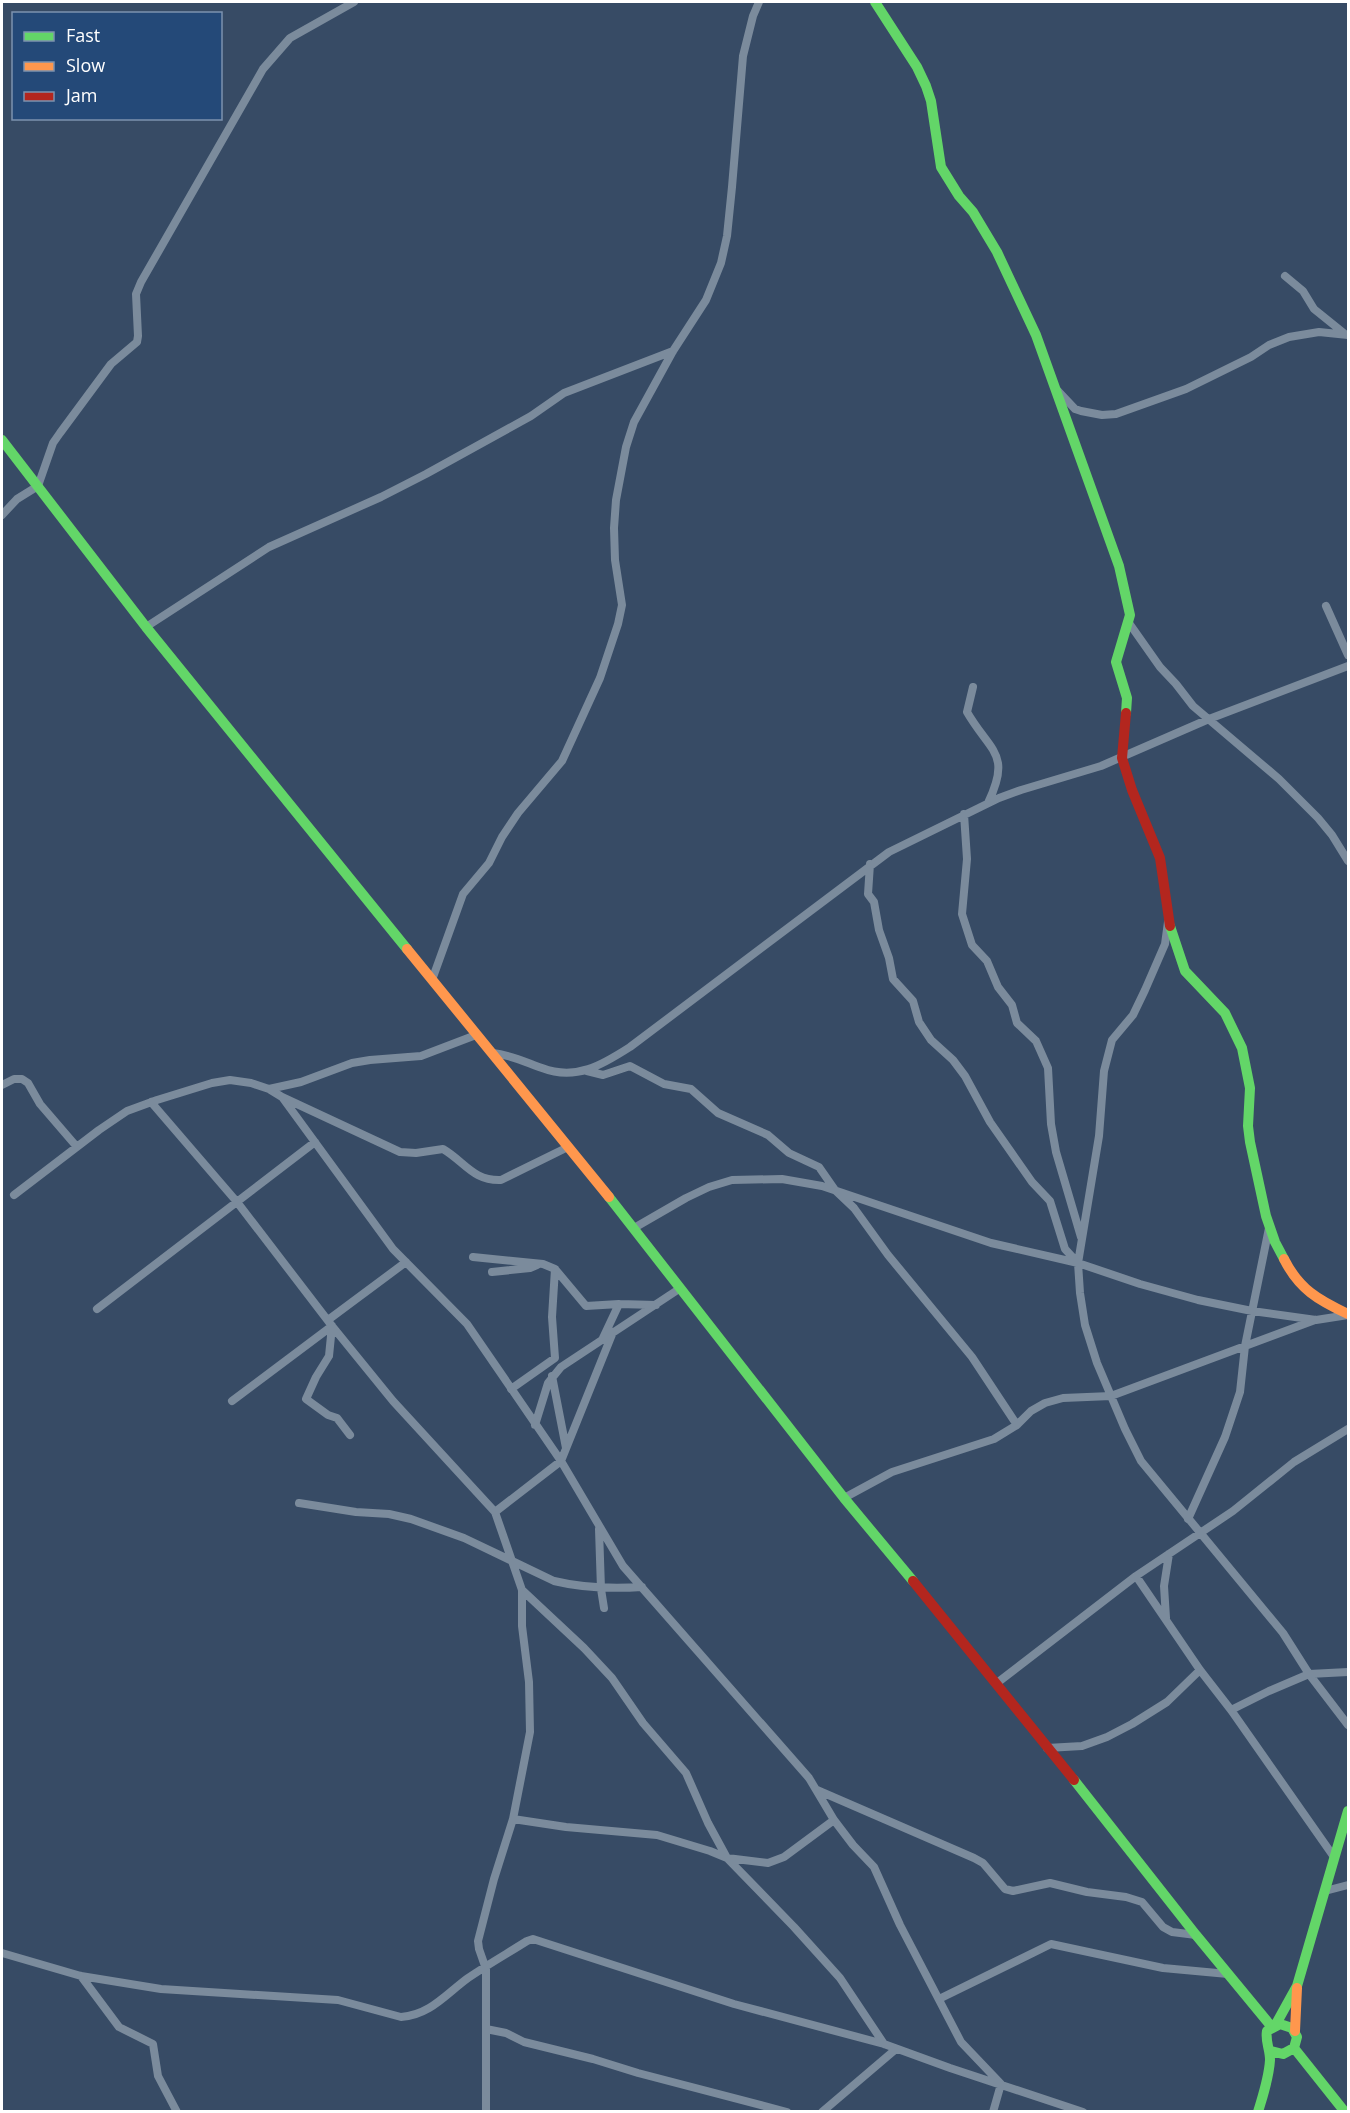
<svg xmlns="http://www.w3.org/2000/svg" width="1350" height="2113" viewBox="0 0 1350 2113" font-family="'Open Sans',sans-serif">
	<rect width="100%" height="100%" fill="#374b65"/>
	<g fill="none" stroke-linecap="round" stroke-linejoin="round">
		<path stroke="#7b8b9c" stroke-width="8" d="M1285 276 1303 291 1314 309 1345 334
			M1058 391 1075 409 1081 411 1102 415 1116 414 1186 389 1251 357 1269 345 1289 337 1319 332 1348 335
			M2 515 17 499 38 486 53 443 60 433 111 364 137 342 138 336 136 294 141 282 263 69 290 38 354 2
			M1326 606 1348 655
			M1129 623 1160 667 1176 684 1193 706 1279 779 1318 818 1332 835 1348 861
			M146 627 269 547 381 497 426 474 531 416 564 393 673 351
			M973 687 967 712C990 752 1012 753 988 803
			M964 814 967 859 962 914 972 945 987 961 998 987 1012 1005 1017 1023 1036 1041 1048 1068 1051 1124 1056 1152 1081 1237
			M870 864 868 894 874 902 879 930 889 958 893 979 913 1001 919 1022 931 1040 953 1060 965 1076 990 1122 1032 1182 1050 1201 1065 1249 1077 1262
			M1168 922 1165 944 1145 990 1133 1015 1112 1040 1104 1071 1099 1136 1078 1263 1080 1293 1085 1325 1097 1363 1125 1429 1141 1461 1283 1633 1309 1674 1348 1725
			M432 980 463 894 489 863 502 837 518 813 562 761 600 678 618 624 622 605 615 560 614 528 616 500 626 447 634 422 673 351 706 300 721 263 727 236 732 187 743 56 753 16 759 2
			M493 1053C511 1055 525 1062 542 1068 576 1081 602 1065 630 1047L889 852 999 798 1021 790 1101 766 1209 719 1348 666
			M587 1071 603 1075 630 1066 664 1084 691 1089 718 1113 768 1135 789 1153 819 1167 835 1190 854 1208 888 1255 972 1357 1017 1425
			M2 1085 14 1079H22L28 1083 40 1104 77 1147
			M269 1089 301 1082 352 1063 370 1060 421 1056 476 1035
			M282 1097 393 1249 467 1324 561 1461 623 1566 809 1778 834 1820 853 1845 874 1867 900 1925 961 2042 1001 2084 993 2112
			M151 1102 237 1202 332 1326 393 1401 495 1512
			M14 1195 99 1130 127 1111 157 1100 212 1083 230 1080 251 1083 269 1089 282 1097 400 1152 416 1153 443 1149C465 1162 473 1181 501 1180L568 1147
			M634 1228 686 1198 709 1187 732 1180 782 1179 822 1186 991 1243 1078 1263 1140 1284 1198 1300 1252 1311 1316 1320 1348 1315
			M473 1257 543 1264 555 1269
			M492 1272 530 1268 537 1265
			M97 1309 315 1142
			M328 1320 406 1262
			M332 1326 329 1356 316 1377 306 1399 328 1415 337 1418 350 1435
			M603 1338 619 1304 656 1305
			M552 1376 566 1448
			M511 1389 555 1358 552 1317 555 1269 586 1306 619 1304
			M232 1401 332 1326
			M535 1425 548 1383 561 1367 679 1289
			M844 1498 892 1472 994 1439 1017 1425 1031 1411 1045 1403 1063 1398 1111 1396 1315 1320
			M299 1503 356 1512 389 1514 411 1519 464 1538 554 1581C583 1588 611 1589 642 1587
			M1188 1519 1225 1437 1240 1392 1245 1346 1269 1228
			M599 1529 601 1589 604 1608
			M1136 1576 1200 1670 1231 1710 1334 1857
			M522 1590 584 1648 612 1678 643 1723 686 1773 708 1823 727 1858 794 1927 840 1978 884 2044
			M1166 1618 1164 1586 1169 1554
			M997 1683 1136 1576 1233 1511 1294 1462 1348 1429
			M1231 1710 1269 1691 1309 1674 1348 1672
			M1047 1748 1082 1746 1107 1737 1132 1724 1167 1702 1200 1670
			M817 1790 974 1858 983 1863 1005 1889 1013 1891 1050 1883 1087 1892 1126 1897 1142 1902 1163 1927 1172 1932 1196 1935
			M513 1819 566 1827 657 1835 710 1851 727 1858 768 1863 784 1857 834 1820
			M1325 1891 1348 1885
			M2 1953 81 1976 161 1989 338 2000 401 2017C430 2015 446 1994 468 1978 487 1965 508 1953 527 1941L533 1939 734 2004 884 2044 950 2068 1083 2112
			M81 1976 119 2027 153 2044 158 2076 177 2112
			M939 1999 1051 1944 1163 1968 1228 1974
			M486 2029 506 2033 524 2042 593 2059 638 2073 787 2112
			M486 2112V1969L479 1949 478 1941 494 1879 513 1819 530 1732 529 1682 522 1626V1590L495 1512 561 1461 613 1332
			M822 2112 896 2049"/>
		<path stroke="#63d668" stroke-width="10" d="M875 2 917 67 926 86 931 101 941 167 959 196 973 212 997 252 1036 335 1119 566 1130 615 1116 662 1127 698 1126 713
			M2 440 146 627 407 949
			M1170 926 1185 971 1225 1013 1242 1048 1250 1088 1248 1126 1250 1142 1266 1216 1275 1242 1284 1259
			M609 1197 844 1498 913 1581
			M1074 1780 1196 1935 1271 2026
			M1276 2024 1297 1986 1348 1811
			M1294 2048 1345 2112
			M1258 2112C1263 2095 1269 2078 1270 2060 1270 2049 1265 2041 1267 2031L1280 2024 1292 2028 1297 2037 1294 2048 1283 2054 1271 2051"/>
		<path stroke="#ff974d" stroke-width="10" d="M407 949 609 1197
			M1284 1259C1299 1289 1318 1300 1348 1314
			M1295 2031 1297 1988"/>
		<path stroke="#b3261e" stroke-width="10" d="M1126 713 1122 758 1132 790 1160 858 1170 926
			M913 1581 1074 1780"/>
	</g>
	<rect width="1350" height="2113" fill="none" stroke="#ffffff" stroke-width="6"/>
	<rect x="12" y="12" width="210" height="108" fill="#244978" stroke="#7c92ae" stroke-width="1.5"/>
	<rect x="24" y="32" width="30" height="9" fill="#63d668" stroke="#7c92ae" stroke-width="1.5"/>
	<text x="66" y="42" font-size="18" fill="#ffffff">Fast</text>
	<rect x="24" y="62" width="30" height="9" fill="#ff974d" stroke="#7c92ae" stroke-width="1.5"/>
	<text x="66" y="72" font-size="18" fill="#ffffff">Slow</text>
	<rect x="24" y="92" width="30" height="9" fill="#b3261e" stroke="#7c92ae" stroke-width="1.5"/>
	<text x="66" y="102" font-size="18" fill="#ffffff">Jam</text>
</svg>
